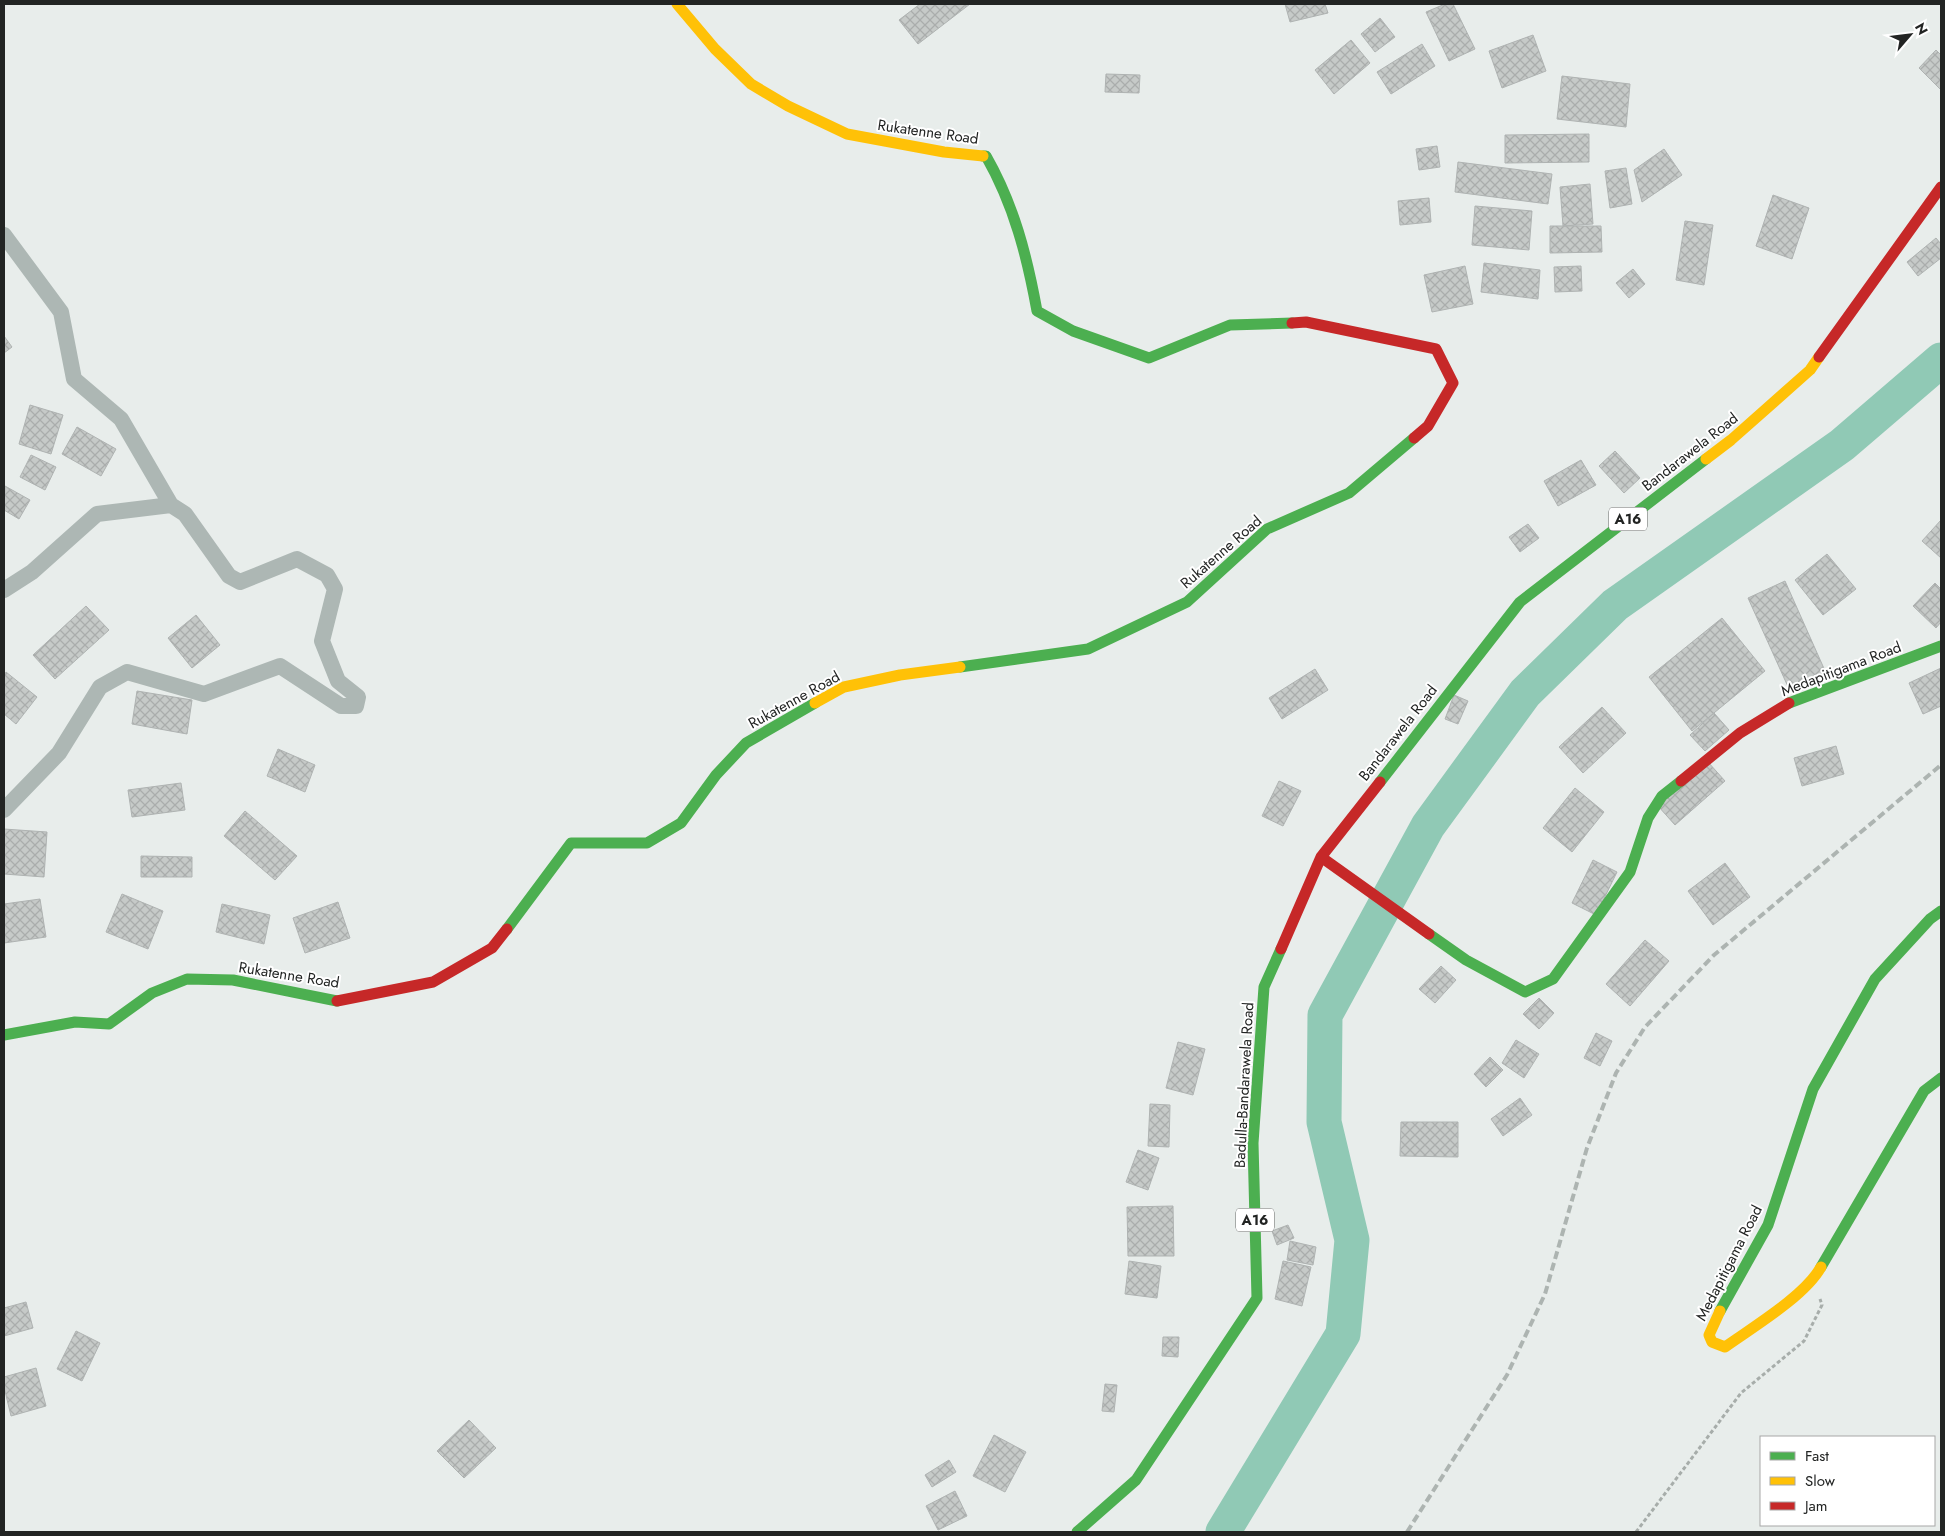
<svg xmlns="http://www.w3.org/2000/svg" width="1945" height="1536" viewBox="0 0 1945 1536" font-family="Jost,sans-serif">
	<defs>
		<pattern id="building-cross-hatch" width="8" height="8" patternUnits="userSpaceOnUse" patternTransform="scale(1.25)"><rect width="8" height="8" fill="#c6cac8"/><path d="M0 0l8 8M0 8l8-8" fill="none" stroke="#aaadac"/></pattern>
	</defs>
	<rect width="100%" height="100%" fill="#e8edeb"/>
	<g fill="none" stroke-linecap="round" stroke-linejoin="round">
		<path stroke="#90c9b5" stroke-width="35" d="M1223 1532 1343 1334 1352 1240 1324 1122 1325 1015 1428 826 1525 693 1615 605 1842 445 1941 360"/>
	</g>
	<path fill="url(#building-cross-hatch)" stroke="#afb3b2" d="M920 4H970L918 44 899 20Z
		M1285 4H1325L1328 13 1290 22Z
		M1445 4H1453L1475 49 1449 61 1426 12Z
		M1380 18 1395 37 1375 52 1361 34Z
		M1533 35 1546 71 1502 88 1489 51Z
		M1351 40 1370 63 1334 94 1315 70Z
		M1422 44 1435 66 1391 94 1377 72Z
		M1936 50 1941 55V90L1919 68Z
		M1106 74 1140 75 1139 93 1105 92Z
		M1562 76 1630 84 1626 127 1557 119Z
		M1589 134V162L1505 163V135Z
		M1437 146 1440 167 1419 170 1416 149Z
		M1664 149 1682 175 1642 202 1634 170Z
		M1458 162 1552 174 1548 204 1455 192Z
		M1626 168 1632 204 1610 208 1605 171Z
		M1590 184 1593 224 1563 226 1560 187Z
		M1773 195 1809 208 1792 259 1756 246Z
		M1429 198 1431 222 1400 225 1398 201Z
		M1475 206 1532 211 1529 250 1472 245Z
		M1685 221 1713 225 1704 285 1676 280Z
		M1550 226H1601L1602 252 1550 253Z
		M1936 238 1941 244V258L1918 276 1907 262Z
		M1484 263 1540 270 1538 299 1481 292Z
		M1465 266 1473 304 1432 312 1424 275Z
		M1581 266 1582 291 1555 292 1554 267Z
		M1633 269 1645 284 1629 298 1616 283Z
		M4 336 12 347 4 353Z
		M30 405 63 415 51 454 19 444Z
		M77 427 116 449 101 476 62 454Z
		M1615 451 1640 478 1624 493 1599 466Z
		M31 455 56 467 45 490 20 477Z
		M1581 460 1596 485 1558 506 1544 481Z
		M5 486 30 500 19 519 4 510Z
		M1941 520V558L1922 541Z
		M1528 524 1539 538 1520 552 1509 537Z
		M1827 554 1856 589 1823 615 1795 580Z
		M1785 581 1826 673 1789 689 1748 598Z
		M1935 583 1941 589V622L1936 628 1913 606Z
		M86 606 109 630 55 679 33 655Z
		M196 615 220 645 192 668 168 638Z
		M1722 618 1765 671 1692 731 1649 677Z
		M1941 668V706L1923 714 1909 683Z
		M1315 669 1328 690 1282 719 1269 698Z
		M6 672 37 697 16 724 4 714V676Z
		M137 691 192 700 187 734 132 724Z
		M1454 695 1468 701 1458 724 1445 719Z
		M1602 707 1626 733 1583 773 1559 747Z
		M1714 713 1729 730 1705 751 1690 735Z
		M1836 746 1844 774 1802 786 1794 758Z
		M278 749 315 765 305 792 267 776Z
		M1708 762 1725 781 1675 825 1658 806Z
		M1279 781 1301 791 1283 826 1262 816Z
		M181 783 185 810 132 817 128 790Z
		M1575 788 1604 812 1572 852 1543 828Z
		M245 811 297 856 275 880 224 836Z
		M4 829 47 832 44 877 4 874Z
		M141 856 192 857V877H141Z
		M1593 860 1617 872 1596 915 1572 903Z
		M1725 863 1750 897 1713 925 1688 891Z
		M122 894 163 911 148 949 106 932Z
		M40 899 46 937 4 943V904Z
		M338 902 350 938 305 953 293 918Z
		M222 904 270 915 264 944 216 932Z
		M1645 940 1669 961 1630 1006 1606 984Z
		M1441 966 1456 980 1435 1003 1419 989Z
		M1539 998 1554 1013 1539 1029 1523 1014Z
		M1596 1033 1612 1041 1600 1066 1584 1058Z
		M1516 1040 1539 1054 1524 1078 1502 1063Z
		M1178 1042 1205 1049 1193 1095 1166 1088Z
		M1490 1057 1503 1070 1486 1087 1474 1074Z
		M1520 1098 1532 1115 1503 1136 1491 1119Z
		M1150 1104 1170 1105 1169 1147 1148 1146Z
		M1401 1122H1458V1157L1400 1156Z
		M1138 1150 1159 1158 1148 1190 1126 1182Z
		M1173 1206 1174 1256H1128L1127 1207Z
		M1288 1225 1294 1238 1277 1245 1272 1231Z
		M1290 1241 1316 1247 1313 1265 1287 1260Z
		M1129 1261 1161 1266 1157 1298 1125 1294Z
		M1283 1261 1311 1267 1302 1306 1275 1299Z
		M26 1302 33 1328 4 1336V1308Z
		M76 1331 100 1343 82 1381 57 1369Z
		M1163 1337H1179L1178 1357 1162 1356Z
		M36 1368 46 1406 11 1416 4 1387V1377Z
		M1105 1384 1117 1385 1114 1412 1102 1411Z
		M469 1420 496 1448 464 1478 437 1451Z
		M994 1435 1026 1452 1005 1492 973 1476Z
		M949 1460 956 1472 932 1487 925 1475Z
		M955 1491 967 1516 938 1530 926 1506Z"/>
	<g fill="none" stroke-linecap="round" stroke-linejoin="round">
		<path stroke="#a7adaa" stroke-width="3" stroke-dasharray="4 2.5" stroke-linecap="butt" d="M1636 1532 1741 1393 1804 1341 1822 1305 1820 1299"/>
		<path stroke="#adb7b4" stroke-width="16" d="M4 235 61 312 74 379 121 419 171 505
			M4 590 32 572 97 514 171 505 185 514 229 576 240 582 297 559 327 575 335 589 322 641 338 681 358 697 356 706H341L280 666 204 694 127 672 100 687 59 753 4 810"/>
		<path stroke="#4caf50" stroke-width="11" d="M983 156H986C1014 205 1027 256 1037 311L1073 331 1149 358 1230 325 1292 323
			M960 667 1088 649 1187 602 1267 529 1349 493 1414 438
			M1789 703 1941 646
			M1380 782 1520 602 1706 459
			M507 929 571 843H647L681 823 716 775 746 743 815 703
			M1429 934 1466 960 1525 992 1553 979 1630 872 1648 818 1662 796 1681 781
			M4 1035 75 1022 109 1024 152 993 187 979 233 980 337 1001
			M1821 1267 1924 1091 1941 1078
			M1720 1311 1768 1225 1813 1089 1875 979 1930 919 1941 911
			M1077 1532 1136 1480 1257 1298 1253 1143 1264 987 1281 949"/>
		<path stroke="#ffc107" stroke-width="11" d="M677 4 715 49 751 84 788 106 847 134 944 152 983 156
			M1706 459 1731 440 1810 370 1819 357
			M815 703 844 687 900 675 960 667
			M1720 1311 1709 1335 1712 1342 1725 1347C1753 1327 1805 1296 1821 1267"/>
		<path stroke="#c62828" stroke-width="11" d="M1292 323 1306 322 1436 349 1453 383 1428 426 1414 438
			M1819 357 1941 187
			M1681 781 1740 733 1789 703
			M1321 857 1429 934
			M1281 949 1321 857 1380 782
			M337 1001 433 982 492 948 507 929"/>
		<path stroke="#adb4b1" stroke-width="4" stroke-dasharray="8 4" stroke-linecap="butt" d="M1407 1532 1507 1375 1545 1294 1587 1148 1616 1073 1645 1027 1714 955 1941 765"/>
	</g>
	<g text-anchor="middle" stroke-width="4" stroke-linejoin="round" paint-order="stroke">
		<g fill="#fff" stroke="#646665" stroke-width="1">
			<rect x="1609" y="507.5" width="38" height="23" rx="4"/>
			<rect x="1236" y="1208.5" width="38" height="23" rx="4"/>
		</g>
		<g font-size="14" font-weight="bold" fill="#222423">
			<text x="1628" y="524">A16</text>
			<text x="1255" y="1225">A16</text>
		</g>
		<g font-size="15" fill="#222423" stroke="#fff">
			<text transform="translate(928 132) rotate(8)" y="5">Rukatenne Road</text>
			<text transform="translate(1690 452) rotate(-38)" y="5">Bandarawela Road</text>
			<text transform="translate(1221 552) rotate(-41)" y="5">Rukatenne Road</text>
			<text transform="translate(1841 669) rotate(-21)" y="5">Medapitigama Road</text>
			<text transform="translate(794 700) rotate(-29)" y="5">Rukatenne Road</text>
			<text transform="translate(1398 733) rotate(-52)" y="5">Bandarawela Road</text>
			<text transform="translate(289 975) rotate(9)" y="5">Rukatenne Road</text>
			<text transform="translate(1244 1085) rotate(-87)" y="5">Badulla-Bandarawela Road</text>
			<text transform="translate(1729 1263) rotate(-63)" y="5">Medapitigama Road</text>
		</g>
	</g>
	<rect width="1945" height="1536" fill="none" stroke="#222423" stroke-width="10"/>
	<rect x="1760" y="1436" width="175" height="90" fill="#ffffff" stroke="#a7a7a7"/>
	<rect x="1770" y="1452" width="25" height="8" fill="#4caf50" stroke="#a7a7a7"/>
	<text x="1805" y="1461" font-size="15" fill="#222423">Fast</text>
	<rect x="1770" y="1477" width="25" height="8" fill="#ffc107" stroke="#a7a7a7"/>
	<text x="1805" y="1486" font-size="15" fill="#222423">Slow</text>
	<rect x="1770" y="1502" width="25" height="8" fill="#c62828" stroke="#a7a7a7"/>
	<text x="1805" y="1511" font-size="15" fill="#222423">Jam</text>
	<g transform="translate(1910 35) rotate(62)" stroke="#ffffff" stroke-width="4" paint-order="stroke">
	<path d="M0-4L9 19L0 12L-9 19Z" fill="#222423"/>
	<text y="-8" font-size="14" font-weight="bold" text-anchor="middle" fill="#222423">N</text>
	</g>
</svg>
